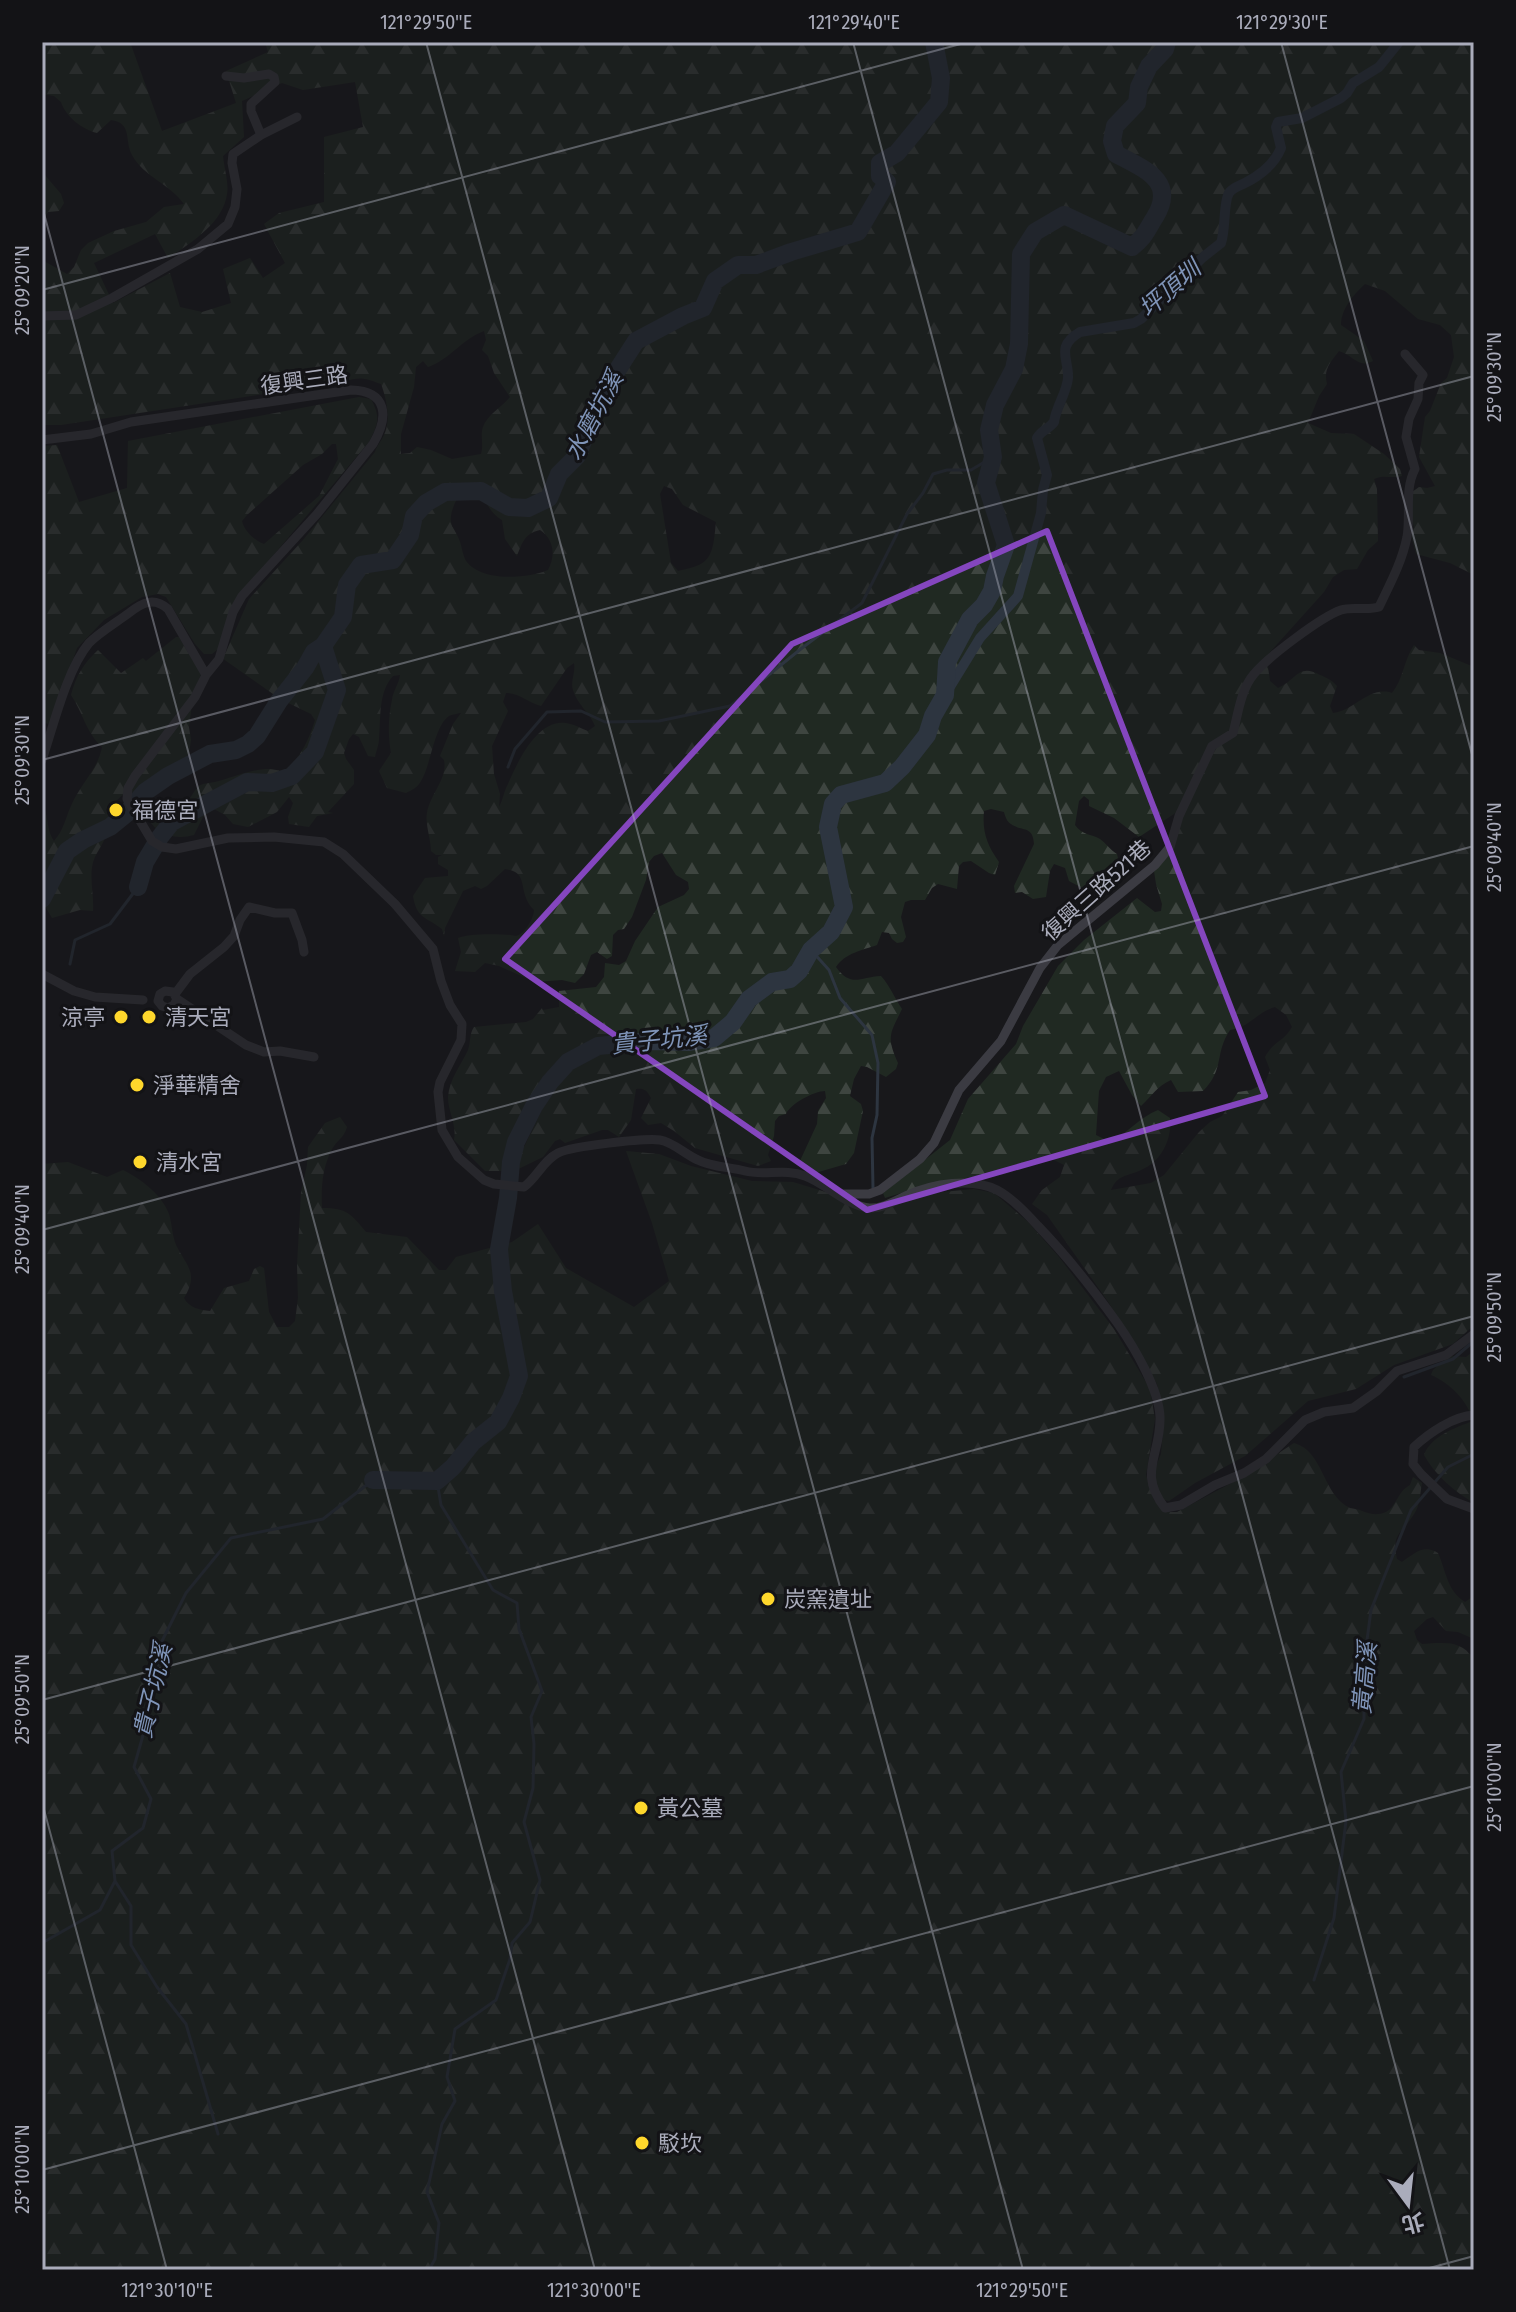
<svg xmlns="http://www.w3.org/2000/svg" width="1516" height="2312" viewBox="0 0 1516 2312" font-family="'Fira Sans Condensed','Noto Sans TC',sans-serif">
	<defs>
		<pattern id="forest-firs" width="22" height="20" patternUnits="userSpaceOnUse" patternTransform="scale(2)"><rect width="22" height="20" fill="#202922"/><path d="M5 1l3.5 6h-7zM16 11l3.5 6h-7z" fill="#3e4540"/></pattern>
	</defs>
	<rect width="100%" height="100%" fill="#18181b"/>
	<path fill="url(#forest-firs)" fill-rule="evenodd" d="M42 42H130L162 131 236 103 226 71 268 52 265 42H1474V575L1450 563 1416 554 1411 535 1414 527 1410 514 1412 492 1419 487 1427 488 1435 486 1419 457 1425 417 1430 411 1441 383 1447 378 1454 357 1451 335 1440 325 1418 319 1385 291 1365 284C1353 295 1341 309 1341 325L1364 341 1373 361C1359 369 1353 355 1339 351 1331 362 1323 369 1327 384L1319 396 1308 423 1331 433 1354 434 1384 454 1400 469 1402 476C1392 479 1384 474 1374 479L1377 489 1378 541 1368 550 1357 569 1344 570 1333 577 1324 592 1270 652 1267 660 1270 681 1278 688C1297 680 1298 663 1320 675 1327 678 1332 680 1337 686L1330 706 1333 713C1354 711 1370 685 1392 693 1403 680 1404 660 1414 645L1419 650 1440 653 1474 667V1325L1453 1344 1394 1365 1356 1389 1308 1401 1245 1456 1195 1483 1169 1501 1164 1500 1160 1496 1153 1474 1161 1454 1163 1432V1414L1157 1384 1109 1303 1047 1215 1032 1204 1042 1190 1060 1177 1064 1165 1052 1159H1031C1020 1165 1010 1177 996 1174 957 1178 922 1186 885 1198L883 1193 950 1140 968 1099 1016 1044 1023 1026 1058 966 1084 940 1137 898 1155 912 1161 911 1162 904 1156 884 1154 871 1169 847 1180 810 1139 837 1114 818 1089 806V800L1084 796 1079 801 1075 825C1082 835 1091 834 1100 839 1106 843 1110 850 1117 854 1123 873 1103 879 1089 884L1086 890 1069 881 1065 868 1054 864 1050 871 1046 897 1033 899 1022 892 1015 893 1014 886 1034 844C1033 825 1022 832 1011 824 1007 822 1005 816 1004 812L991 809 984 811C982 832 987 845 999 862L995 875 989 873 971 861 963 862 959 866 957 889 938 884 932 888 925 900H911L905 902 901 917 906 937 903 942 897 943 892 939 889 933 882 932 877 945C863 950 845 953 836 967 851 988 860 977 881 976 890 986 894 997 902 1009 890 1034 886 1036 898 1063L896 1069 886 1077 867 1067 861 1066 854 1079 850 1096 861 1104 863 1111 854 1153 846 1164 815 1173 799 1163 817 1124 818 1111 826 1098 825 1091C814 1091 790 1104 786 1114L779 1116 775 1121 774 1136 768 1155 771 1161 758 1166 695 1148 674 1131 661 1123 648 1125 641 1118 651 1098C647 1090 644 1088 636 1089L631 1120 619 1137 608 1130H602L565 1143 560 1139 555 1141 543 1157 512 1172 553 1087C531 1101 516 1147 506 1171H485L454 1140C457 1124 448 1112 448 1097 449 1080 461 1065 468 1050 471 1042 469 1034 474 1027L526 1022 533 1019 542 1008 543 1010 559 1007V991L596 987 604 977 605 963 619 965 626 961 635 941 658 907 684 895 689 889 688 882 676 875 662 853 654 856 649 862 646 880 632 917 624 929 618 930 613 935 612 956 607 959 597 952 591 955 584 974 575 983 562 980 535 982 499 966 485 963 475 972 455 971 461 952 458 938C471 933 497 934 510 935 512 935 514 936 516 936 525 934 534 918 534 910 516 892 531 872 505 869L487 886 481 889 475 886 463 891 445 928 444 936 442 929C425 916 417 919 413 896L425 878 448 876V870L438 864V857L442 855H436L431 851C431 839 425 825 427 813 430 794 448 779 444 760L440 756 453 724 461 713C459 713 451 715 449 716 434 726 431 765 421 781 418 787 412 790 406 793L387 788 379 771 391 753C388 736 388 718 392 700 393 691 399 684 400 675L393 676C378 692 381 718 379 738 379 745 376 751 375 757L368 756 359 737 353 734 349 739 344 753 346 759 354 770V784L328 812 333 813 317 816 309 827 289 824 288 817 293 803 289 797 277 812 248 827 233 824 225 815 214 809 203 817 194 835C172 841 154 833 144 812 161 812 178 811 190 798 194 793 196 786 203 784 207 783 211 783 215 782 232 778 251 769 269 769 275 769 282 773 287 768 301 758 310 737 315 720L311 714 280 699 222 658 226 652 249 599 303 540 375 452C377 445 381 442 384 435 391 420 387 400 381 384 366 378 359 376 343 382L61 425H42V260L67 274 74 267 81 250 88 243 114 231 146 222 164 207 184 204C170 184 144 177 132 155 124 140 133 123 111 120L97 133C82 129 66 117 61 102L54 96 42 94ZM355 82 363 127 324 137V202L279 213 264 224 285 263 263 278 250 258 223 269 231 303 202 312 180 307 170 273 113 303 94 263 155 234 168 258C191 243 223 223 227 194 229 183 224 168 223 156L244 137 242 101 282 83 303 90ZM484 331 486 340 482 350 488 356 494 373 510 397C502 407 487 415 483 427 480 436 484 444 481 454L452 459 431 450 417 447 410 453 401 454V434L414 387 416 367 423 361 428 367C449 360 462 339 484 331ZM466 486H475C485 497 488 512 502 520L505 539 517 556C522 543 525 533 540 530 554 539 556 556 548 570 527 579 481 582 466 561 463 556 462 548 460 542 458 536 455 531 452 526 447 513 458 496 466 486ZM664 486 672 489 683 505 716 522C714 537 715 558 699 565 692 568 685 569 678 571L671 563 660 494ZM574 663C576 673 570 681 573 690 577 704 590 713 595 726L588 731C582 729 576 725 570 724 539 715 518 761 508 784 504 791 503 800 499 807L500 794 494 774 492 746 508 711 503 702 506 693C520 693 528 703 541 706L567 668ZM1275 1007 1286 1015 1292 1027C1283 1043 1274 1040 1265 1057L1270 1070 1265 1083 1251 1090 1238 1092 1222 1116 1210 1122 1199 1132 1164 1175 1151 1183 1111 1190C1118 1174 1126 1177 1141 1170 1162 1161 1172 1139 1170 1118L1158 1110C1140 1117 1128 1133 1110 1142L1096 1135 1099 1091 1106 1077 1119 1071 1132 1095 1141 1106C1152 1096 1157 1086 1171 1080L1178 1092 1203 1091C1225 1069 1214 1054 1230 1030 1251 1027 1256 1012 1275 1007Z
		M42 174H44L61 194 64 203 59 211 48 212 42 221Z
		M359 397 371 399C381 418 378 424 369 442L260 571 218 649 212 654H204L195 644 166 597 158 594 142 597 104 620 77 648 50 724 44 723C40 711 50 699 45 689H42V446L57 445 79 502 127 488 128 441ZM332 444H336L338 459 319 496 264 544C255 541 244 531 242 521L247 515 303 465 322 454Z
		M176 637H179L201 674 193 695 189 727 191 740 189 753 171 783 154 793 133 797 127 791C107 808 110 809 106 833 105 844 94 853 92 867 90 881 94 897 93 911L80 910 52 918 42 901V805C50 817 45 827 54 841 64 830 65 819 71 806 80 784 98 770 102 747 86 732 83 713 71 695 76 676 83 664 98 650L121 673 143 658 146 661Z
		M340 1117 347 1127C344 1138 337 1140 332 1149 322 1168 321 1188 322 1208 347 1208 351 1214 366 1232L407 1237 439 1270H446L456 1257 512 1242 538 1224 566 1268 634 1307 669 1281 652 1223 626 1151 659 1154 691 1166 752 1181 793 1182 829 1193 849 1206 869 1213 921 1194 974 1189 994 1193 1028 1222 1059 1257 1114 1329 1150 1389 1155 1419 1146 1475 1154 1500 1164 1512H1177L1241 1478 1294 1443C1324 1451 1322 1495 1350 1508 1354 1509 1358 1509 1362 1511 1370 1514 1377 1516 1386 1512 1397 1506 1397 1492 1410 1485L1413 1477 1422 1483C1420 1494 1420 1505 1414 1514 1401 1535 1391 1533 1397 1559L1402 1562C1415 1553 1424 1544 1438 1553 1446 1571 1447 1591 1465 1602L1474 1596V1639L1458 1632 1446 1631 1433 1617 1427 1619 1414 1631 1417 1640 1422 1644C1443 1643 1460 1639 1474 1659V2270H42V1164L68 1162 107 1177 123 1170C141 1179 162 1195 169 1214 172 1224 172 1235 176 1245 187 1267 199 1273 184 1298 189 1308 200 1310 210 1311L224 1288 249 1281 254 1269 260 1266 264 1268 269 1312 277 1327H289L295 1321 298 1298 297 1266 301 1192 307 1165 308 1147 325 1123Z
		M1474 1351V1503C1455 1492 1435 1475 1424 1455 1431 1436 1455 1428 1473 1421 1468 1401 1450 1383 1431 1375L1433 1370 1449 1356 1466 1357Z"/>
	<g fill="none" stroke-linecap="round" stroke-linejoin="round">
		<path stroke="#2d3540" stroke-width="3" d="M508 767 515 749 547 712 581 711 605 722 659 721 730 706 802 648 862 603 907 514 923 493 933 474 947 470H971L993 457
			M42 877 54 875
			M811 950 829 970 840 998 872 1035 878 1063 877 1115 872 1138 873 1188
			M70 964 75 940 110 924 138 887
			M1404 1377 1453 1359 1474 1341
			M1435 1482 1448 1467 1474 1454
			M115 1881 131 1906V1945L157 1987 186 2024 218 2134
			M42 1943 100 1910 115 1881 112 1851 143 1828 151 1799 134 1767 153 1700 161 1643 186 1593 231 1538 323 1519 373 1480
			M1314 1980 1334 1918 1346 1821 1341 1772 1364 1719V1663L1371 1610 1411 1510 1430 1488
			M429 2270 435 2259 439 2223 427 2192 442 2124 455 2101 447 2077 455 2029 496 2000 510 1959 512 1943 530 1922 540 1880 524 1822 533 1788 534 1744 531 1717 542 1691 519 1629 517 1603 493 1590 441 1505 437 1481"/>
		<path stroke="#2d3540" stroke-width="10" d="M945 695 980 638 1018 596 1041 513 1043 490 1047 475 1037 438C1041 430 1049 429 1054 422 1056 407 1067 392 1068 378 1069 358 1055 347 1080 332L1134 323 1141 319 1202 258 1221 243C1226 229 1223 203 1229 193 1233 187 1239 186 1245 183 1261 175 1274 165 1281 148L1276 127 1278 122 1302 118 1341 98 1347 93 1353 83 1379 67 1399 42"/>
		<path stroke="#2d3540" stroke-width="18" d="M138 887 145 862 160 837 172 822 247 782 272 783 292 776 315 752 337 690 323 646
			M42 899 67 851 83 840 110 827 126 814 145 792 168 776 210 754 236 750 248 744 257 736 279 701 305 668 314 652 323 646 343 617 347 585 361 565 393 560 410 535 414 516 426 503 445 492 481 491 509 507 528 508 549 498 559 474 577 456 602 394 636 341 683 316 703 308 715 281 738 265H756L791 252 858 232 887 182 880 176V163L897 153 939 102 941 78 934 42
			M373 1480 437 1481 453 1467 473 1442 498 1422 511 1398 519 1376 503 1291 499 1249 508 1198 511 1162 516 1142 534 1106 550 1082 568 1062 598 1046 652 1041 688 1042 714 1038 733 1022 749 999 772 982 790 979 799 971 811 950 831 932 844 907 828 827 833 804 841 795 885 783 902 767 927 735 933 716 945 695 947 662 970 619 984 605 992 591 995 576 1006 545 986 483 993 457 989 430 995 405 1014 369 1019 344 1021 254 1035 232 1064 215 1132 247C1145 237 1146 231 1155 217 1177 181 1144 169 1116 154L1112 141 1115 126 1137 103 1139 87 1149 66 1165 49 1167 42"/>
		<path stroke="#3b3b42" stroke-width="9" d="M261 135 297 117
			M42 316 76 315 112 298 198 249 228 224 235 207 237 189 232 163 233 154 261 135 251 111V104L275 82 274 77 269 74 244 78 226 76
			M42 440 91 434 131 422 351 390C388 391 389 417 373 444L317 514 242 596 233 612 219 659 206 675 195 697 135 776 128 788 127 799 152 841 162 847 176 849 228 838 274 837 324 842 343 854 395 904 433 949 441 981 450 1005 462 1024 461 1040 440 1082 438 1092 442 1130 458 1157 484 1180 494 1184 524 1187C537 1177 544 1160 558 1153 572 1146 645 1138 660 1140 673 1142 686 1155 698 1160 711 1167 730 1167 745 1171 764 1176 785 1168 805 1176 827 1184 845 1205 869 1208 883 1209 896 1200 908 1195 932 1184 972 1177 997 1190 1012 1198 1026 1213 1038 1226 1067 1256 1093 1289 1118 1324 1134 1347 1159 1389 1160 1417 1161 1455 1137 1473 1165 1508L1181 1505 1215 1485 1244 1473 1266 1459 1305 1420 1324 1412 1353 1408 1377 1391 1397 1371 1446 1355 1474 1334
			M42 760C53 727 67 669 89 643 100 632 117 622 129 613 143 602 154 597 168 609L206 675
			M42 974 74 991 95 997 143 1000
			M175 994 190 974 224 947 234 936 240 920 249 907 275 913H292L302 940 304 952
			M177 999 173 992 165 991 160 994 158 1001 162 1006 168 1008 174 1005 177 999 246 1045 264 1052 280 1051 314 1057
			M840 1194H869L880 1190 920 1159 934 1143 959 1090 1001 1041 1040 968 1058 945 1155 865 1170 847 1179 816 1212 746 1233 733C1238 714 1241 689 1254 674 1268 657 1321 617 1341 610 1353 606 1366 611 1379 607 1390 584 1402 562 1407 537 1411 514 1404 490 1415 469L1406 437 1409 419 1418 399 1419 383 1423 375 1405 354
			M1474 1415C1454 1416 1429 1433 1414 1447L1413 1464 1421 1474 1447 1499 1474 1509"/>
	</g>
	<path d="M0 0H1516V2312H0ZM1047 531 1265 1096 867 1210 505 959 792 644Z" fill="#18181b" fill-opacity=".55" fill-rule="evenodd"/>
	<path fill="none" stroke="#8446be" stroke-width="6" stroke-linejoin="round" d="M1047 531 1265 1096 867 1210 505 959 792 644Z"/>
	<path fill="none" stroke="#aaacbb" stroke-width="2" stroke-opacity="0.45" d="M426 42 1023 2270M853 42 1450 2270M1281 42 1474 762M42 206 595 2270M42 290 968 42M42 760 1474 376M42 1230 1474 846M42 1700 1474 1316M42 1802 167 2270M42 2170 1474 1786M1422 2270 1474 2256"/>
	<g fill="#fed72c" stroke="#131316" stroke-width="3">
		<circle cx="116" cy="810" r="8"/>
		<circle cx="121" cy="1017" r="8"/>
		<circle cx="149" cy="1017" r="8"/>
		<circle cx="137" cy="1085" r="8"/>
		<circle cx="140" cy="1162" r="8"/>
		<circle cx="768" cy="1599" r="8"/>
		<circle cx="641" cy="1808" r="8"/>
		<circle cx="642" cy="2143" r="8"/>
	</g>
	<g text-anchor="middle" stroke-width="6" stroke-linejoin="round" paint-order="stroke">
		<g font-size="22" fill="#aaacbb" stroke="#131316">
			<text transform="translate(304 380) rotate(-8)" y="8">復興三路</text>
			<text transform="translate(1096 890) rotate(-42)" y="8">復興三路521巷</text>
		</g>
		<g font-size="22" fill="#aaacbb" stroke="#131316" text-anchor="start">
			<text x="132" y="818">福德宮</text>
			<text x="105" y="1025" text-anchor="end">涼亭</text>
			<text x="165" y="1025">清天宮</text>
			<text x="153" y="1093">淨華精舍</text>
			<text x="156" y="1170">清水宮</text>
			<text x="784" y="1607">炭窯遺址</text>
			<text x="657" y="1816">黃公墓</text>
			<text x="658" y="2151">駁坎</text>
		</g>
		<g font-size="24" font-style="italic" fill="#7f94b8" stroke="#131316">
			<text transform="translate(1170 289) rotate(-41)" y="8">坪頂圳</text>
			<text transform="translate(594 416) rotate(-62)" y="8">水磨坑溪</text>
			<text transform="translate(659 1040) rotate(-6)" y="8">貴子坑溪</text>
			<text transform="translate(1365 1678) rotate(-85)" y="8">黃高溪</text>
			<text transform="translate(153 1691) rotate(-77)" y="8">貴子坑溪</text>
		</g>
	</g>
	<rect width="1516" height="2312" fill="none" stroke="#131316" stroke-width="88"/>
	<g transform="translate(1408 2204) rotate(165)" stroke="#131316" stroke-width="6" paint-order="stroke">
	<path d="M0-6L14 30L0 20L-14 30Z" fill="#aaacbb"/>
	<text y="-12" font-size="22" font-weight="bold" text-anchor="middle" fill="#aaacbb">北</text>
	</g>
	<rect x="44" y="44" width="1428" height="2224" fill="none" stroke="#aaacbb" stroke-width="3"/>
	<g font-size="20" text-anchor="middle" fill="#aaacbb">
		<text x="426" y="29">121°29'50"E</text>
		<text x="854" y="29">121°29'40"E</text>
		<text x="1282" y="29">121°29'30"E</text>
		<text transform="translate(22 290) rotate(-90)" y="7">25°09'20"N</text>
		<text transform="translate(1494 377) rotate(-90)" y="7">25°09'30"N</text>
		<text transform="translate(22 760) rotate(-90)" y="7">25°09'30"N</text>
		<text transform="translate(1494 847) rotate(-90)" y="7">25°09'40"N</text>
		<text transform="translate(22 1229) rotate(-90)" y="7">25°09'40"N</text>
		<text transform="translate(1494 1317) rotate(-90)" y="7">25°09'50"N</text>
		<text transform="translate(22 1699) rotate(-90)" y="7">25°09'50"N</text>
		<text transform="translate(1494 1787) rotate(-90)" y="7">25°10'00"N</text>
		<text transform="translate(22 2169) rotate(-90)" y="7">25°10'00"N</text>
		<text x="167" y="2297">121°30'10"E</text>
		<text x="594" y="2297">121°30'00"E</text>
		<text x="1022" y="2297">121°29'50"E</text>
	</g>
</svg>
